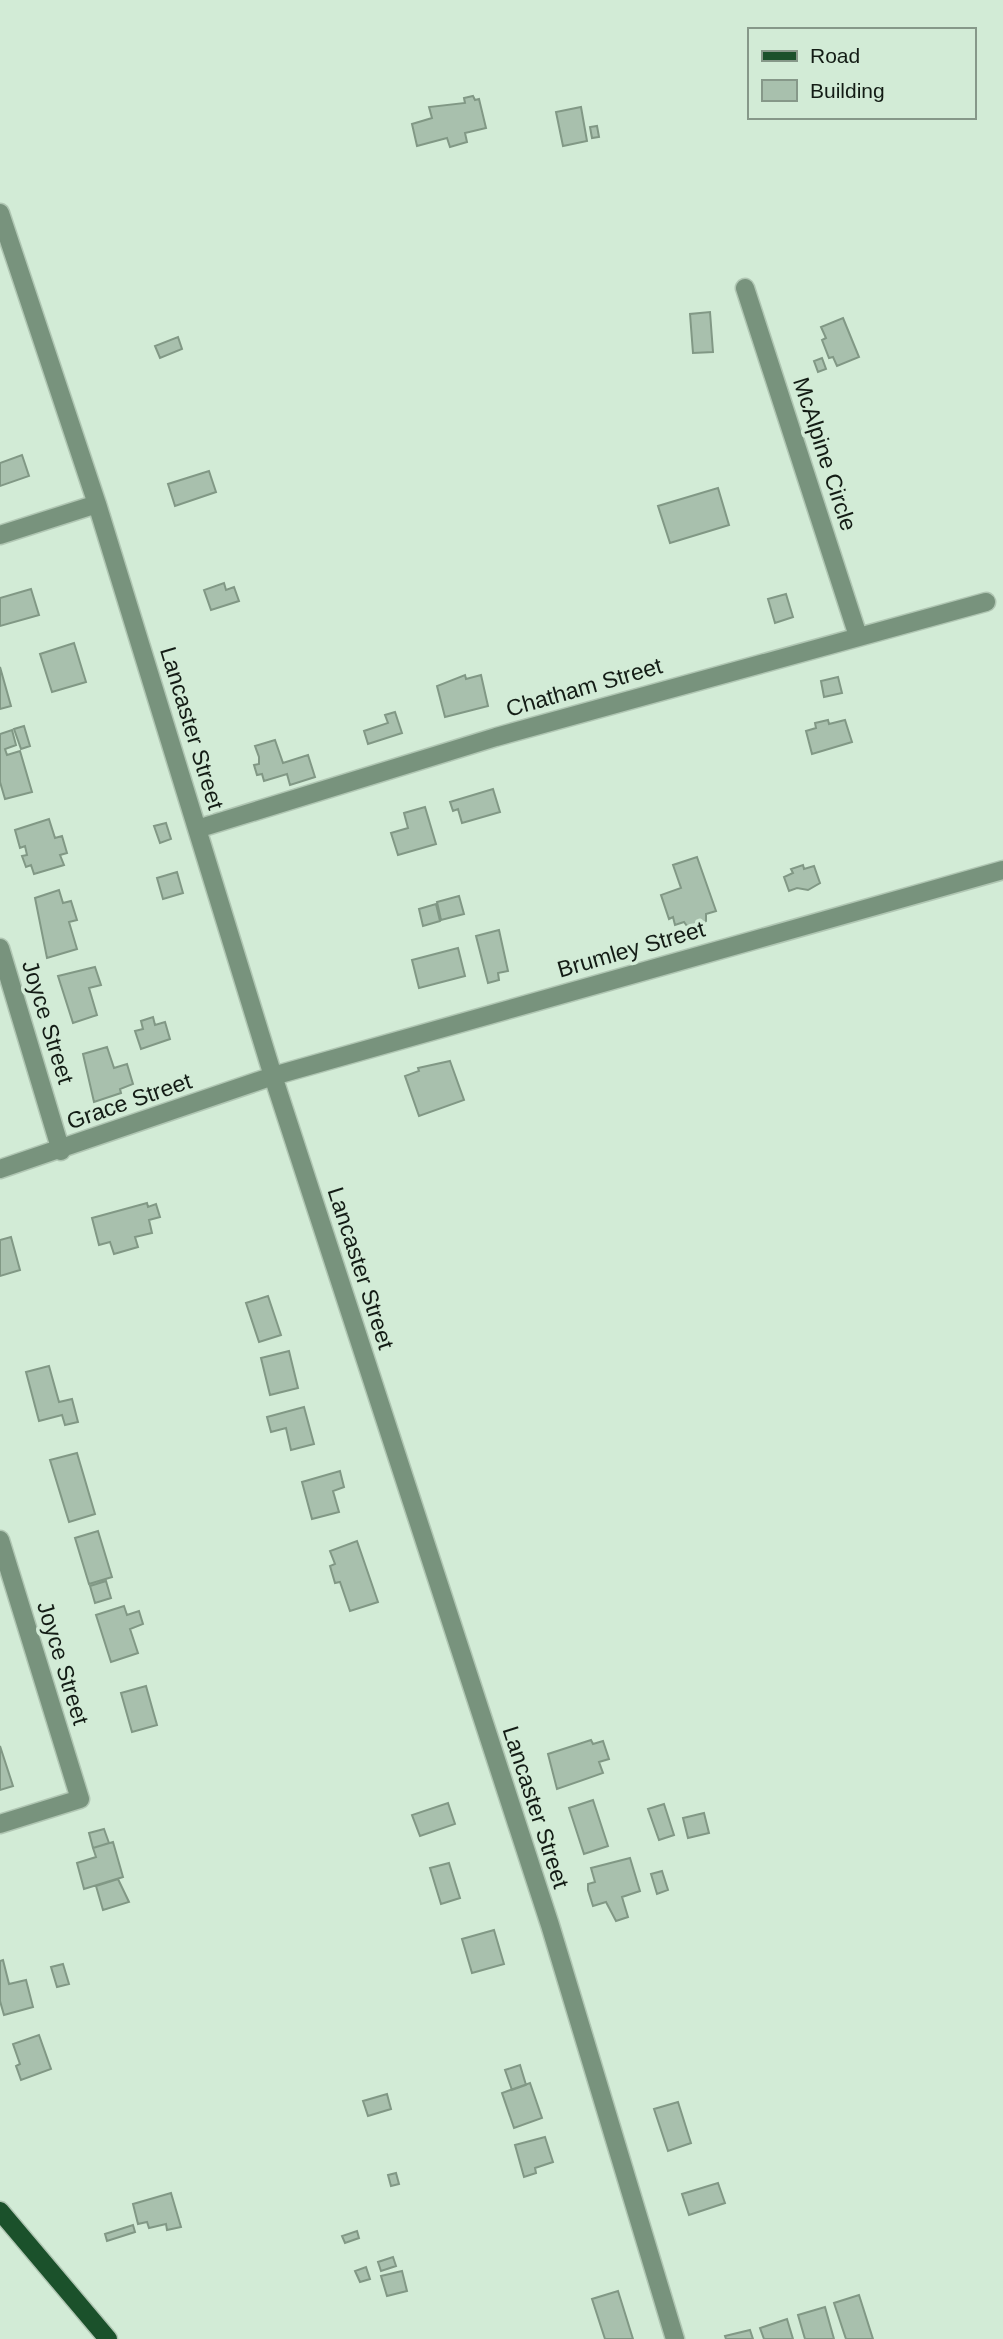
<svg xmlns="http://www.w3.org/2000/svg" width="1003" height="2339" viewBox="0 0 1003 2339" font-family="Helvetica,sans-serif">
	<rect width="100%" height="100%" fill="#d2ebd6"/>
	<path fill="#a8c0ad" stroke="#819885" stroke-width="2" d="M473 96 475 100 479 99 486 128 465 133 467 142 450 147 447 138 417 146 412 124 432 118 429 107 465 103 464 98Z
		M581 107 587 141 563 146 556 112Z
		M597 126 599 137 592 138 590 127Z
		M710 312 713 352 693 353 690 314Z
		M843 318 859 357 837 366 833 357 829 358 822 340 826 338 821 327Z
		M178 337 182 349 160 358 155 346Z
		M822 358 826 369 818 372 814 361Z
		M22 455 29 476 0 486V463Z
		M209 471 216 492 175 506 168 484Z
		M718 488 729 525 670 543 658 506Z
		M224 583 226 590 234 587 239 601 211 610 204 590Z
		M31 589 39 615 0 626V598Z
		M786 594 793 617 775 623 768 599Z
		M74 643 86 682 52 692 40 654Z
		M0 667 11 706 0 709Z
		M465 675 466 679 481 675 488 706 445 717 437 686Z
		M838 677 842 693 824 697 821 681Z
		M395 712 402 733 368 744 364 731 388 723 385 715Z
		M828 720 829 724 845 720 852 742 812 754 806 731 816 728 815 723Z
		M24 726 30 746 21 749 14 729Z
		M12 730 16 745 5 749 7 755 20 751 32 792 5 799 0 782V734Z
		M275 740 283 763 308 755 315 777 290 785 287 774 264 781 262 774 257 775 254 765 259 764V757L255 746Z
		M493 789 500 812 462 823 458 809 453 811 450 802Z
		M425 807 436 844 398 855 391 833 408 828 404 813Z
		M49 819 55 838 62 836 67 853 60 855 64 865 34 874 31 865 26 867 22 856 27 855 25 846 20 848 15 830Z
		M166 823 171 839 160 843 154 826Z
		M697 857 716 911 706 914V921L698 927 687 926 684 922 675 925 673 917 669 919 661 895 681 888 673 865Z
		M803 865 804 869 814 866 820 883 808 890 797 888 789 891 784 877 793 873 791 869Z
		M177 872 183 893 163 899 157 878Z
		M59 890 63 903 71 901 77 920 69 922 77 949 47 958 35 898Z
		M459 896 464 914 441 920 437 902Z
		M436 904 440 921 423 926 419 909Z
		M499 930 508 971 498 973 499 980 488 983 476 936Z
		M458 948 465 976 419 988 412 960Z
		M95 967 101 985 89 988 97 1015 73 1023 58 976Z
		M153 1017 155 1025 165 1022 170 1039 141 1049 135 1031 143 1029 141 1021Z
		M107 1047 114 1068 127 1064 133 1084 120 1089 121 1093 94 1102 83 1054Z
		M450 1061 464 1100 419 1116 405 1076 419 1071 418 1068Z
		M147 1203 148 1207 156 1204 160 1217 149 1220 152 1233 135 1237 138 1247 114 1254 110 1242 99 1245 92 1218Z
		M11 1237 20 1270 0 1276V1240Z
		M268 1296 281 1335 259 1342 246 1303Z
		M289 1351 298 1388 270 1395 261 1358Z
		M49 1366 59 1402 72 1399 78 1422 65 1425 62 1415 39 1421 26 1372Z
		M304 1407 314 1444 291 1450 286 1428 271 1432 267 1417Z
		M77 1453 95 1514 69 1522 50 1460Z
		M340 1471 344 1487 333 1491 339 1512 312 1519 302 1482Z
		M98 1531 112 1577 89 1584 75 1538Z
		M357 1541 378 1602 350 1611 340 1582 335 1583 330 1566 335 1564 330 1551Z
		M106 1581 111 1598 95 1603 90 1586Z
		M124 1606 127 1615 139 1611 143 1624 130 1629 138 1653 111 1662 96 1615Z
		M146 1686 157 1725 132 1732 121 1693Z
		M591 1740 593 1744 603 1741 609 1759 599 1762 603 1773 557 1789 548 1754Z
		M0 1746 13 1786 0 1790Z
		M593 1800 608 1846 584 1854 569 1808Z
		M448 1803 455 1824 420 1836 412 1815Z
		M664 1804 674 1835 659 1840 648 1809Z
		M704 1813 709 1833 688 1838 683 1818Z
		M104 1829 109 1843 93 1848 89 1833Z
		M113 1842 123 1877 84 1889 77 1863 96 1857 93 1848Z
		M630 1858 640 1891 622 1897 628 1917 616 1921 606 1902 593 1906 588 1890V1884L595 1882 591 1868Z
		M449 1863 460 1898 441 1904 430 1868Z
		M662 1871 668 1890 657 1894 651 1874Z
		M118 1879 129 1902 103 1910 96 1886Z
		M494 1930 504 1964 472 1973 462 1939Z
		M3 1960 9 1984 26 1980 33 2007 4 2015 0 2001V1961Z
		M63 1964 69 1984 57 1987 51 1967Z
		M39 2035 51 2069 21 2080 16 2066 20 2064 13 2044Z
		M520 2065 526 2085 512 2090 505 2070Z
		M530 2083 542 2118 514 2128 502 2093Z
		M387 2094 391 2109 368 2116 363 2101Z
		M678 2102 691 2143 668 2151 654 2109Z
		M545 2137 553 2162 535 2168 536 2173 524 2177 515 2145Z
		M396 2173 399 2184 391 2186 388 2175Z
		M718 2183 725 2203 689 2215 682 2194Z
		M171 2193 181 2227 167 2230 166 2224 149 2228 147 2222 138 2224 133 2204Z
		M133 2225 135 2232 107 2241 105 2234Z
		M357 2231 359 2238 345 2243 342 2236Z
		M393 2257 396 2266 381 2271 378 2262Z
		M366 2267 370 2279 360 2282 355 2271Z
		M402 2271 407 2291 387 2296 381 2276Z
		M618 2291 633 2339H605L592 2299Z
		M859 2295 873 2339H846L834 2303Z
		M825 2307 834 2339H805L798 2315Z
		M787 2319 793 2339H764L760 2328Z
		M750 2330 753 2339H726L725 2336Z"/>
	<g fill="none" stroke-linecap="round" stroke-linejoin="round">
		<g stroke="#b0c6b3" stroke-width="21">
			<path id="minor" d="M0 213 97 504 273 1076 550 1925 675 2339
				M745 288 858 636
				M0 535 97 504
				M197 829 496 737 986 602
				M0 948 61 1151
				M0 1169 273 1076 1003 870
				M0 1540 80 1799 0 1824"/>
		</g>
		<g stroke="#b0c6b3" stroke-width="21">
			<path id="major" d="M0 2211 108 2339"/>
		</g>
		<use href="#minor" stroke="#78937d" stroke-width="18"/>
		<use href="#major" stroke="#1b512b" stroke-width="18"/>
	</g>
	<g text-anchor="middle" stroke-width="7" stroke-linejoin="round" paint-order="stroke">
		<g font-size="23" fill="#131c15" stroke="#d2ebd6">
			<text transform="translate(825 454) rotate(72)" y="8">McAlpine Circle</text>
			<text transform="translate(584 687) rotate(-16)" y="8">Chatham Street</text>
			<text transform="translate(192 728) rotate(73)" y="8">Lancaster Street</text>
			<text transform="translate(631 949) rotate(-16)" y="8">Brumley Street</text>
			<text transform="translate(48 1022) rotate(73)" y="8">Joyce Street</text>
			<text transform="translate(129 1101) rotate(-19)" y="8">Grace Street</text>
			<text transform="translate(361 1268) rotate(72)" y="8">Lancaster Street</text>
			<text transform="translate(63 1663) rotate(73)" y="8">Joyce Street</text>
			<text transform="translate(536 1807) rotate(72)" y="8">Lancaster Street</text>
		</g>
	</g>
	<rect x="748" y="28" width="228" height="91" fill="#d2ebd6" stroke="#869889" stroke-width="2"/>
	<rect x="762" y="51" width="35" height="10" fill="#1b512b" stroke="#869889" stroke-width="2"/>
	<text x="810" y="63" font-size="21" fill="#131c15">Road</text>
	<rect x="762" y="80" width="35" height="21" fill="#a8c0ad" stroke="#869889" stroke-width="2"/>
	<text x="810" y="98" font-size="21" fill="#131c15">Building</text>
</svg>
